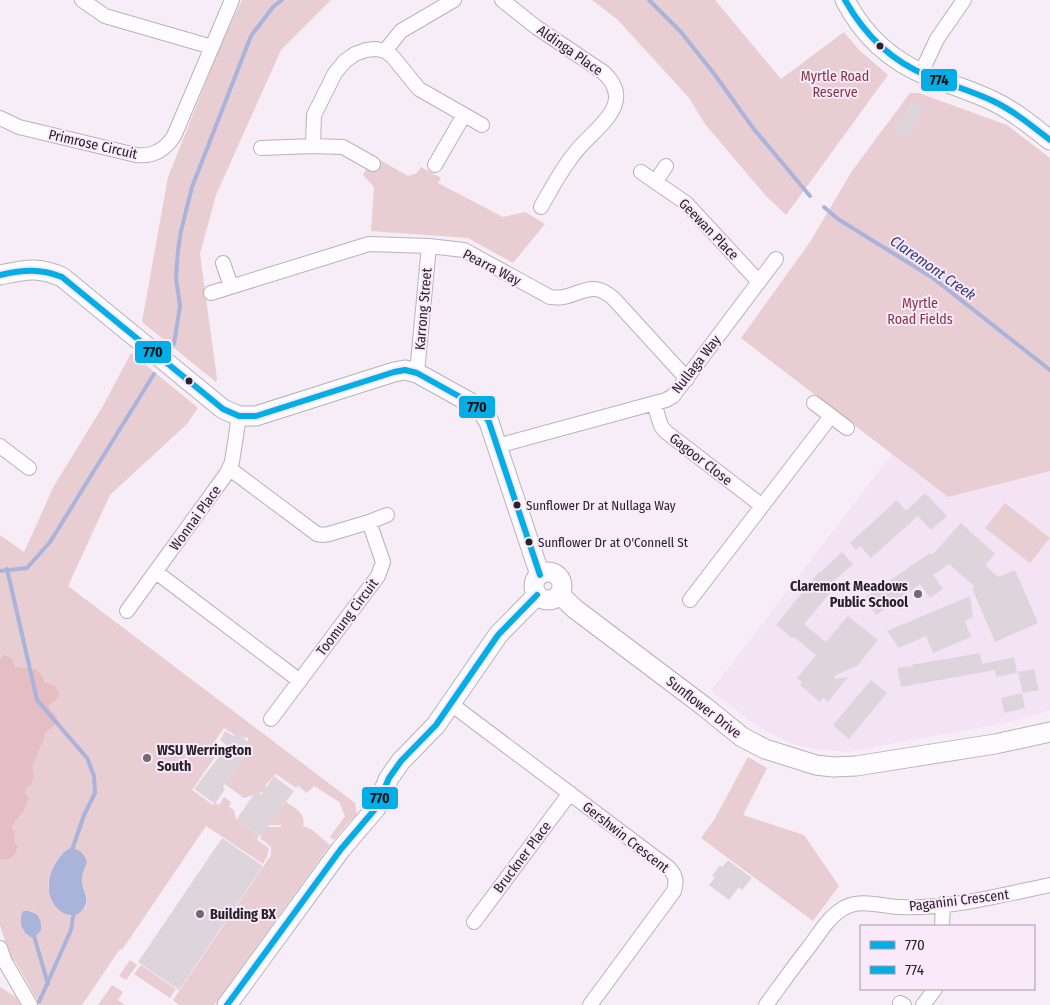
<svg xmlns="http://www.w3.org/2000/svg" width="1050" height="1005" viewBox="0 0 1050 1005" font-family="'Fira Sans Condensed',sans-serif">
	<rect width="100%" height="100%" fill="#f6edf7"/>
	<path fill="#f3e3f5" d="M892 454 948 497 1050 471V710L1010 722 847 752 823 750 792 744 760 728 711 691Z"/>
	<path fill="#e8cdd3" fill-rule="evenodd" d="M242 0H331L281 50 216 195 200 254 217 379 216 382 142 322 168 177 222 42Z
		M592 0H715L781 79 844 32 859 50 888 75 786 215 765 195 705 124 689 98 618 20Z
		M910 93H919L1007 125 1050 158V471L948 497 741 338 810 242 852 171Z
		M373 156 408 176 417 173 421 167 441 178 438 183 503 217 525 212 545 224 513 263 468 238 371 231 374 187 363 175Z
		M131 353 198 408 187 424 110 495 68 586 355 803 357 815 350 821 334 840 330 837 345 816 339 802 314 786 307 793 298 786 296 788 276 774 266 784V788L263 792 244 798 225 784 253 746 247 742 249 739 246 737 244 738 237 733 235 735 224 728 215 741 222 747 192 790 213 805 215 803 219 805 224 797 231 802 229 807 234 810 236 820 259 835 257 840 269 848 267 857 263 864 206 826 122 950 120 949 82 1005H40L15 961H12L0 926V535L24 552 54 486 103 406ZM82 852C91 864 82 867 82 879 82 887 88 894 87 903 85 909 81 912 76 914L48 888C49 875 54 864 62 854ZM32 911 40 919 42 927 23 931 21 921Z
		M1005 503 1050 538 1030 563 985 528Z
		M748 757 767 768 743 815 804 835 839 886 813 921 701 838 714 820Z
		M286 802C295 808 306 813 303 826L311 829 330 845 214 1005H179L173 1000 271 855V847L260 838 267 827H281V825H269Z
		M130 960 137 965 126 980 119 976Z
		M141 965 176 989 170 998 134 974Z
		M112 985 123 992 118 1000 125 1005H98Z
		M0 987 16 997 21 1005H0Z"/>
	<path fill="#e5bec4" d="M4 655 12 659 15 667 36 669 43 677 44 682 55 686 59 693 56 700 49 704V709L56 716 58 722 45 733 43 741 32 766 34 775 31 785 26 788 25 794 29 798 24 810 11 827 15 833 14 842 18 846 15 854 9 859H0V660Z"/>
	<path fill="#aab3d9" d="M69 849C78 848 84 852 87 862 85 868 82 873 82 880 82 890 90 897 85 906 73 930 35 903 54 866 58 859 62 853 69 849Z
		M23 911C35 910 43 917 41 930L34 938C22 934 18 923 23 911Z"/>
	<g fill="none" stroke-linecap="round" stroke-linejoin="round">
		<path stroke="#aab3d9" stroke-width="4" d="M649 0 681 32 715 75 753 128 810 196
			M824 207 838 219 933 278 1050 370
			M174 344 180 306 176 278 178 250 181 231 192 187 251 36 273 7 282 0
			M7 569 37 700 87 758 94 776 95 793 84 815 71 853
			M0 571 27 568 50 542 154 374
			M34 936 48 984
			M39 1002 71 930 74 911"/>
	</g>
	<path fill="#ded5dc" d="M913 101 925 110 903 139 892 130Z
		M925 493 947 516 931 530 918 516 871 558 860 546 856 550 850 543 897 500 906 511Z
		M961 523 995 554 985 565 998 577 1015 570 1038 623 995 642 972 588 975 587 949 564 933 575 943 589 930 598 920 584 876 615 864 598 930 553 932 555Z
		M842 552 853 564 832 583 836 586 804 624 826 642 848 616 878 640 857 666 834 676 835 679 848 677 828 702 823 698 820 702 800 685 802 682 797 678 816 655 794 637 792 638 776 625 819 572 820 573Z
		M970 596 973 617 965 621 971 637 933 653 926 636 899 648 887 631Z
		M980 653 982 664 1014 657 1017 673 996 677 995 670 901 687 897 668 909 666 913 669 911 665Z
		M1034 669 1039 690 1023 693 1018 672Z
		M871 680 887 693 849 739 833 725Z
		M1022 693 1025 708 1004 713 1001 698Z
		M225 731 234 736 237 733 253 746 223 787 225 789 215 804 194 789 227 746 220 740Z
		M274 776 294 791 261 836 236 820 256 791 261 795Z
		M222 838 263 866 179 990 138 962Z
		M728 860 752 878 742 890 739 887 729 900 709 885 715 878 712 876 720 865 722 867Z"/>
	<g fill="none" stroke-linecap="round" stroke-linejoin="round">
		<g stroke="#b8b2b9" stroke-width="16">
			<path id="street" d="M82 0 105 16 212 47
				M502 0 536 27 603 72C639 105 592 129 574 154 561 170 551 189 541 207
				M385 51 401 31 454 0
				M921 73 937 39 964 0
				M0 118 19 127 136 155C153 157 165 150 174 136L232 0
				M313 146 314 115 335 73 345 61 355 54 366 50 376 49 385 51 392 56 419 89 482 125
				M261 148 313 146 343 147 373 164
				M435 165 464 115
				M641 172 686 203 759 282
				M656 181 666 166
				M223 263 231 286
				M211 293 369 244 429 246 464 250 550 297C576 302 589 275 614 299L687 379
				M417 373 429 246
				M654 403 661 426 666 432 761 505
				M814 403 847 428
				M0 446 29 468
				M497 446 666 400 673 396 776 259
				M230 469 317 534 323 535 329 534 369 522 387 515
				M156 572 300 681
				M690 600 831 416
				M127 611 227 473 232 462 239 416
				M451 704 669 868C676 876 677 881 674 891L590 1005
				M271 719 378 576 383 562 369 522
				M474 922 570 793
				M942 926 943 904
				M0 948 4 960 30 1005
				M900 1003 904 1005
				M766 1005C780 986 794 966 809 947 819 934 829 916 844 908 861 898 882 907 900 907 950 909 1001 895 1050 885
				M923 1005 935 989"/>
		</g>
		<g stroke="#b8b2b9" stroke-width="21">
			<path id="secondary" d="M845 0C863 35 891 61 928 76 950 84 972 91 993 101 1014 111 1032 126 1050 140
				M0 275C24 270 38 266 62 277L223 409 239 416H256L394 372 405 370 417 373 471 403 482 411 489 422 540 575
				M534 586a14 14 0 1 1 28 0a14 14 0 1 1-28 0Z
				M559 594 575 609 705 707 742 737 765 749 816 765 833 767 856 766 995 744 1050 732
				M227 1005 341 849 376 808 389 778 401 761 436 725 498 635 537 595"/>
		</g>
		<use href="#street" stroke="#fefcfe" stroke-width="14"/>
		<use href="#secondary" stroke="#fefcfe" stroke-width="19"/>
		<g stroke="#fae9fb" stroke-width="10">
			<path id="bus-1" d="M0 275C22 270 40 268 62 277L223 409 239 416H256L394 372 405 370 417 373 471 403 482 411 489 422 540 575
				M227 1005 341 849 376 808 389 778 401 761 436 725 498 635 537 595"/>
		</g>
		<g stroke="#fae9fb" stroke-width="10">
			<path id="bus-2" d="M845 0C864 34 891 61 928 76 950 85 972 91 993 101 1014 111 1032 126 1050 140"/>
		</g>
		<use href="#bus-1" stroke="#02aee5" stroke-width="6"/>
		<use href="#bus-2" stroke="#02aee5" stroke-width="6"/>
	</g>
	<g fill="#29232a" stroke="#fae9fb" stroke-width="2">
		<circle cx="880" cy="46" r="4.5"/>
		<circle cx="189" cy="381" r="4.5"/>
		<circle cx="517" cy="505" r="4.5"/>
		<circle cx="529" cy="542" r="4.5"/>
	</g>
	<g fill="#716a72" stroke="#fae9fb" stroke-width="2">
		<circle cx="918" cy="594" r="5"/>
		<circle cx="147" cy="758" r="5"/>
		<circle cx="200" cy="914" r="5"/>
	</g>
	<g text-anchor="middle" stroke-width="4" stroke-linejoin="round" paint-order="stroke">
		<g font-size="13" fill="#29232a" stroke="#fae9fb" text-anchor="start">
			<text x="526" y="510">Sunflower Dr at Nullaga Way</text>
			<text x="538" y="547">Sunflower Dr at O'Connell St</text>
		</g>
		<g font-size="14" fill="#29232a" stroke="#fae9fb">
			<text transform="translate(570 50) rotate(35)" y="5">Aldinga Place</text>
			<text transform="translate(93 144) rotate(13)" y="5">Primrose Circuit</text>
			<text transform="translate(709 229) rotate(46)" y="5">Geewan Place</text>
			<text transform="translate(492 267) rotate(27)" y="5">Pearra Way</text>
			<text transform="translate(423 309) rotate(-85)" y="5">Karrong Street</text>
			<text transform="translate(696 364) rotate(-52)" y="5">Nullaga Way</text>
			<text transform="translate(701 459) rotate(38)" y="5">Gagoor Close</text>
			<text transform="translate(195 518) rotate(-54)" y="5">Wonnai Place</text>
			<text transform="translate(347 617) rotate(-53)" y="5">Toomung Circuit</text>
			<text transform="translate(704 707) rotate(38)" y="5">Sunflower Drive</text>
			<text transform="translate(626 837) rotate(38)" y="5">Gershwin Crescent</text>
			<text transform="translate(522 857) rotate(-53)" y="5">Bruckner Place</text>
			<text transform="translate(959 900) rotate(-7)" y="5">Paganini Crescent</text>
		</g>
		<g font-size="14" fill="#853840" stroke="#fae9fb">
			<text x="835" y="81">Myrtle Road<tspan x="835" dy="16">Reserve</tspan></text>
			<text x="920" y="308">Myrtle<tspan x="920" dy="16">Road Fields</tspan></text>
		</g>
		<g font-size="14" font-weight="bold" fill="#29232a" stroke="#fae9fb" text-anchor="start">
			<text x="908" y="591" text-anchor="end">Claremont Meadows<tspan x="908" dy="16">Public School</tspan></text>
			<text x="157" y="755">WSU Werrington<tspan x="157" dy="16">South</tspan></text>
			<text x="210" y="919">Building BX</text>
		</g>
		<g font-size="15" font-style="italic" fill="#2d3c79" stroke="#fae9fb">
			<text transform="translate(933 268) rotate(35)" y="5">Claremont Creek</text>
		</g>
	</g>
	<g stroke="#fae9fb" stroke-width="2">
		<rect x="920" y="68" width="38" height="24" rx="5" fill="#02aee5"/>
		<rect x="134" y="340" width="38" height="24" rx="5" fill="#02aee5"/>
		<rect x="458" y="395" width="38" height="24" rx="5" fill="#02aee5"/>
		<rect x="361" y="786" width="38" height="24" rx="5" fill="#02aee5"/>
	</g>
	<g font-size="14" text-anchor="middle" font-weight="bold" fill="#111">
		<text x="939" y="85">774</text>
		<text x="153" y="357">770</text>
		<text x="477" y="412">770</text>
		<text x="380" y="803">770</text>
	</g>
	<rect x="860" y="925" width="175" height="65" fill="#fae9fb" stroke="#a69aa7"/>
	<rect x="870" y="941" width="25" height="8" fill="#02aee5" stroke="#a69aa7"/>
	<text x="905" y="950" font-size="15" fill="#29232a">770</text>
	<rect x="870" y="966" width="25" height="8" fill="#02aee5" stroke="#a69aa7"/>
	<text x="905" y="975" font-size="15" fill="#29232a">774</text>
</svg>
